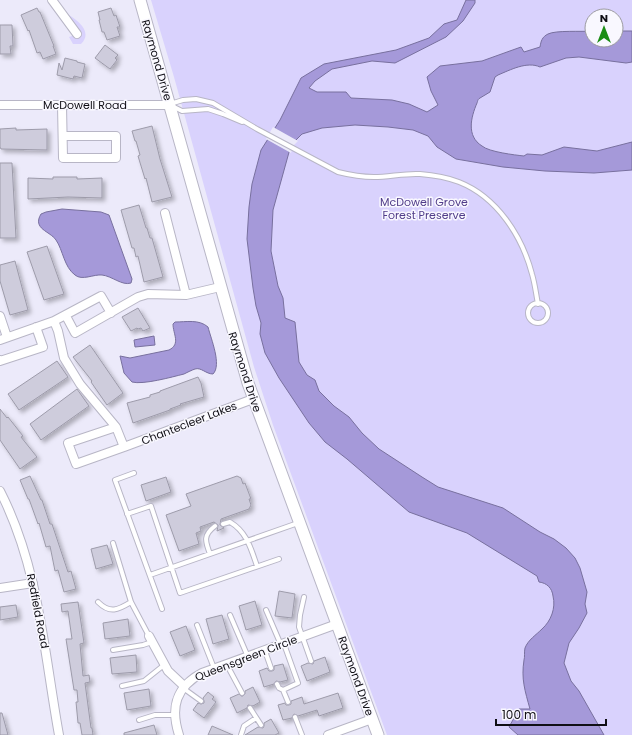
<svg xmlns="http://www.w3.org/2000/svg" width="632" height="735" viewBox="0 0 632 735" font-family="Poppins,sans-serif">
	<defs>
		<filter id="shadow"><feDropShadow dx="3" dy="3" stdDeviation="2" flood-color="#0004"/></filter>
	</defs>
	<rect width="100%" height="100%" fill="#eceafa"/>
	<path fill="#d9d2fd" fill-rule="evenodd" d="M151 0H632V735H387L273 425 254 367 174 77ZM592 16H616V40H592Z
		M62 11C73 17 95 30 81 44H73L69 37 75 35Z"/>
	<path fill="#a599d9" stroke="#78709e" d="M466 0H475V3L463 21 446 37 395 63 372 61 332 69 315 81 309 88 317 92H346L351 98 392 100 409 104 427 112 438 105 431 91 427 77 440 66 482 61 521 47 524 52 540 47C541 41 542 37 548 34 556 30 582 32 592 31V40H616V31H632V62L626 63 579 57 566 58 540 67C527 61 510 70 498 75L495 77 490 92C487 94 483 96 480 98 477 100 478 101 477 103 471 117 466 136 482 146 489 152 515 155 524 156L527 154 542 155 564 147 597 151 632 142V170L594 173 545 171 503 167 456 159 437 147 428 136 413 130 388 127 355 125 322 128 302 134 291 145 273 210 271 251 278 286 283 298 285 318 295 322 299 362 307 375 315 380 319 391 334 406 349 417 362 433 379 449 422 477 438 487 503 508 540 532 554 539 566 548 575 558 580 568 587 592 585 604 587 613 579 628 569 643 564 663 571 681 579 691 604 735H518L509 727 519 709H530C525 691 521 679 524 660 525 657 524 652 525 648 528 640 536 635 542 629 551 621 556 608 553 596 552 588 547 583 539 582L537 576 467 533 409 512 347 459 325 442 309 423 279 378 265 353 260 334 261 323 256 306 253 288 247 239 249 207 252 184 261 150 280 120 301 78 324 64 396 50 429 38 444 24 457 20Z
		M62 209 101 212 109 215 132 279 131 283C122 286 112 276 102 275 94 274 82 281 75 275 64 267 63 250 56 240 50 231 32 229 41 214L46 212Z
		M175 322C186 322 199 319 208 327 211 339 222 365 213 374 206 374 201 367 195 369 192 370 188 372 184 374 172 377 143 385 132 382L124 373 120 356 130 358 169 350C181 344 173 334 173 324Z
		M154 336 155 345 135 347 134 340Z"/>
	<path fill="#eceafa" d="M273 127 298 141 293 146 291 153 266 139Z"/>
	<path fill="#ceccdc" stroke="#9d9baa" filter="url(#shadow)" d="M37 8 39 12H40L54 46H53L56 54 43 59 40 52 37 53 29 30 28 31 21 15Z
		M111 8 114 16 116 15 120 27H117L120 36 107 40 104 32H102L99 20H100L98 12Z
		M0 25H12L13 46H10L11 54H0Z
		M105 45 118 55 115 58 117 60 110 69 95 58Z
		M65 58 77 61V62L85 64 82 78 74 76 73 79 57 75 59 63 62 70Z
		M152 126 160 159 172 197 152 202 146 178 145 179 138 156 140 155 136 141H135L132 131Z
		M16 128V130L47 129V150L1 149 0 147V129Z
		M0 163H12L16 238H0Z
		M53 177H77V179L102 178V198L68 197 28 199V178L53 179Z
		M139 205 146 228H147L150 238H152L163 277 144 282 138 256 136 257 134 248H132L121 210Z
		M47 246 64 294 44 300 27 252Z
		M15 261 28 310 10 315 0 281V265Z
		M138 308 150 328 143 331 141 328 138 329 137 328 131 331 122 317Z
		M90 345 123 393 107 405 91 382 92 381 73 357Z
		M57 361 68 377 19 410 8 394Z
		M198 377 201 383 204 397 180 404 181 405 170 409V410L133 423 127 403 150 397V395L160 392V391Z
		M77 389 89 406 41 440 30 424Z
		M0 409 7 418 8 417 23 436 21 437 37 457 20 469 0 440Z
		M30 476 41 500H42L50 524H52L68 572 71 571 76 589 64 592 58 570 55 571 50 546 46 547 39 523 38 524 29 499H28L20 480Z
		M237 476 241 478 243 484 245 483 251 499H249L251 505 249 509 221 519 220 525 224 528 217 531 218 525 214 522 200 527 201 531 196 533 199 544 179 551 166 515 191 506 186 494Z
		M166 477 171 492 146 501 141 485Z
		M107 545 113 564 96 569 91 549Z
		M279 591 295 594 292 618 275 616Z
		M255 601 262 625 246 630 239 606Z
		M78 602 84 643 80 644 83 676 89 675 90 682 85 683 91 728H92L93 735H82L80 723H78L76 702H78L77 690H74L66 639H72L68 611 62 612 61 604Z
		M16 605 18 617 0 620V607Z
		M222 615 229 639 213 644 206 619Z
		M128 619 130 636 105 639 103 623Z
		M186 626 195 650 180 656 170 632Z
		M136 655 137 672 112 674 110 658Z
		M325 657 330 672 307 681 301 666 308 663 313 664 314 661Z
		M283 664 288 680 280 682 276 681 274 684 264 687 259 671 267 668 269 671H272L274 670V666Z
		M253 687 260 702 253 706 248 705 247 708 237 713 230 698 239 694 241 696H243L245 694V691Z
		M149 689 151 706 127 710 124 693Z
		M208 692 214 697 212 699 216 702 204 718 193 710 198 703 201 704 204 703V701L203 698Z
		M338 693 343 708 319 716 317 710 298 716 294 714 292 718 283 720 278 705 285 703 286 705H289L291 704V701L302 697 304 704Z
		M0 713H2L8 735H0Z
		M271 719 279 733 275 735H245L258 727 263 728 264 726V723Z
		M154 725 157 735H124V733Z
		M212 726 233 735H208Z"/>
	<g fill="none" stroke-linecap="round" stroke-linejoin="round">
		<g stroke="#b8b6c6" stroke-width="6">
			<path id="lane" d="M170 104 183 100 196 99 213 103 257 129 338 172C350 175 362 177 374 177 389 177 405 173 420 174 433 175 446 177 459 182 497 197 522 236 532 274 535 284 536 294 538 304
				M172 106 182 111 208 109 223 114 242 122
				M528 313a10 10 0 1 1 20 0a10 10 0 1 1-20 0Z
				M134 473 115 480 162 609
				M127 514 151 506 180 593 279 559
				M223 524 230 522C247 532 251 549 257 566
				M113 543 131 602 149 636
				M210 554C205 541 203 535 215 526
				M150 575 298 523
				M304 597 300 615 299 627 311 661
				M98 602C110 614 118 610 131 602
				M266 610 281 645
				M230 615 248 657
				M197 625 214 668
				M284 644 298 683 283 690 288 702
				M113 650 143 645 152 642
				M265 651 271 668
				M227 665 242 693
				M277 684 279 688 283 690
				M122 686 144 681 164 665
				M183 688 201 701
				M250 708 261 725
				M295 717 302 735
				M139 720 155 715H175
				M241 735 244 726 256 718"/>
		</g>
		<g stroke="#b8b6c6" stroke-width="10">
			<path id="street" d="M52 0 77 34
				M0 105H169
				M62 105 63 158H116V136H63
				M165 213 186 295
				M0 316 7 337
				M66 316 75 333 138 297 148 294 186 295 220 287
				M54 321 58 331 64 358 80 384 116 427 124 447 253 399
				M0 340 54 321 101 296 111 313
				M0 360V361L43 347 36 327
				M116 427 68 443 76 464 124 447
				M0 491C39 567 44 652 59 735
				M0 588 33 583
				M149 636 168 671 184 686
				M179 735C170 707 176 687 202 673L337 624
				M328 735 372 719"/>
		</g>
		<g stroke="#b8b6c6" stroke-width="13">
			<path id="secondary" d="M140 0 248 383 378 735"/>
		</g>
		<use href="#lane" stroke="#fff" stroke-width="4"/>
		<use href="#street" stroke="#fff" stroke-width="8"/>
		<use href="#secondary" stroke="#fff" stroke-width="11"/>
	</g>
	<g text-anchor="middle" stroke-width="3" stroke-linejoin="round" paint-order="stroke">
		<g font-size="11" fill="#100f15" stroke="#f9f8ff">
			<text transform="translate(157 60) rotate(74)" y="4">Raymond Drive</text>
			<text x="85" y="109">McDowell Road</text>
			<text transform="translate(245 372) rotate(72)" y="4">Raymond Drive</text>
			<text transform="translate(189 423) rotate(-21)" y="4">Chantecleer Lakes</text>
			<text transform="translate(38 611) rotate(79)" y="4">Redfield Road</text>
			<text transform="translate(246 658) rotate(-21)" y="4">Queensgreen Circle</text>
			<text transform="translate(356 676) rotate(70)" y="4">Raymond Drive</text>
		</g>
		<g font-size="11" fill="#513d8a" stroke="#f9f8ff">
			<text x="424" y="206">McDowell Grove<tspan x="424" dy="13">Forest Preserve</tspan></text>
		</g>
	</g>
	<g transform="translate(604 28)"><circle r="19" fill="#f9f8ff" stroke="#9c9ba1"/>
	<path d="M0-3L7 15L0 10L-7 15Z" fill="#1b8d15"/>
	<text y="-6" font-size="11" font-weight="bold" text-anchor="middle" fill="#100f15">N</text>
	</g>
	<path d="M496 719v6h110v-6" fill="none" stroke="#100f15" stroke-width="2"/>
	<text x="502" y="719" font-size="12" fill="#100f15" stroke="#f9f8ff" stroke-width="3" paint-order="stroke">100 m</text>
</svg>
